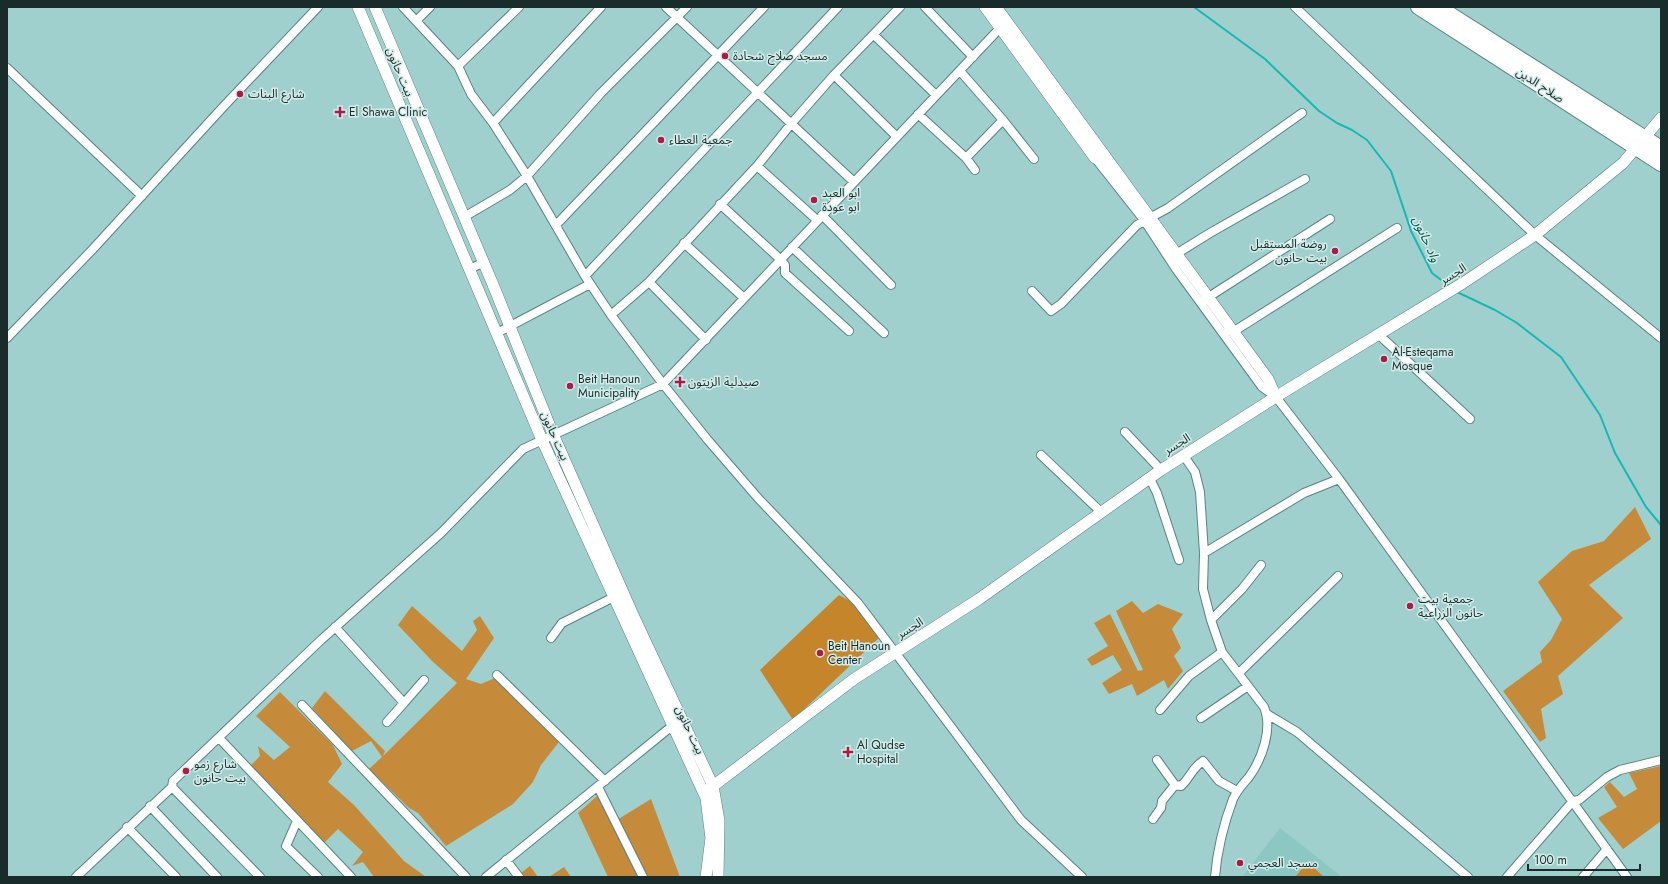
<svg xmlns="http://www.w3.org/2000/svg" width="1668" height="884" viewBox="0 0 1668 884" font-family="Jost,'Noto Sans Arabic',sans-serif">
	<rect width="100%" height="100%" fill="#a0d0ce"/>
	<path fill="#8dc7c4" d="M1280 828 1340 875 1338 877H1242Z"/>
	<path fill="#c5862b" d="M839 595 852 602 880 637 793 720 760 670Z
		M1308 862 1323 876 1322 877H1295Z"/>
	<path fill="#c58b3a" d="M1635 507 1651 539 1589 585 1623 618 1558 676 1563 694 1541 709 1546 738 1540 742 1503 691 1542 662 1540 652 1551 640 1562 619 1538 582 1572 551 1604 541Z
		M1132 601 1143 613 1158 604 1183 614 1172 629 1181 648 1174 656 1183 671 1168 689 1164 680 1137 696 1132 684 1109 694 1102 683 1122 670 1113 655 1092 666 1087 659 1108 646 1094 623 1110 614 1138 671 1143 670 1116 611Z
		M412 606 462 651 477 630 473 621 480 616 494 638 466 679 481 684 495 678 559 742 541 765 533 782 513 804 446 846 418 813 409 808 369 769 382 757 371 741 352 751 312 708 325 691 385 751 383 756 457 683 433 662 398 625Z
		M280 692 333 745 342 764 328 782 354 805 404 861 426 877H374L363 862 352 866 363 852 338 829 324 843 251 765 260 756 258 746 274 760 290 747 256 716Z
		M1661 766V821L1623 849 1598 818 1617 807 1604 787 1610 782 1624 797 1637 789 1629 773Z
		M597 796 612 823 651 799 680 877H608L578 813Z
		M530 866 538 877H516Z
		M564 867 571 877H549Z"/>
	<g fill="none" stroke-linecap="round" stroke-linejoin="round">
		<path stroke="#17b8b4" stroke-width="2" d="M1194 7 1265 59 1319 111 1337 123 1352 130 1367 140 1391 171 1411 231 1432 273 1449 286
			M1457 292 1495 310 1517 323 1561 357 1600 415 1615 453 1646 507 1661 525"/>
		<g stroke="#568482" stroke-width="10">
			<path id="street" d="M403 7 458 66 471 94 493 123 527 176 585 276 611 315 663 384 707 439 758 498 858 603 1021 820 1082 877
				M666 7 854 182
				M925 7 973 57
				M1295 7 1535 235 1661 338
				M417 20 430 7
				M874 35 936 95
				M458 66 519 7
				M7 68 142 196
				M960 71 1003 120 1034 159
				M834 75 896 136
				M918 114 966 158 1003 120
				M493 123 601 7
				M966 158 975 170
				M1095 158 1144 220 1176 269 1262 387 1276 397 1339 479 1627 877
				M757 166 817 220
				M720 204 780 259 785 265V273L849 331
				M822 215 891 285
				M464 217 510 190 527 176 601 93 687 7
				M556 225 764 7
				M684 243 744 298
				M792 247 884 333
				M1173 256 1210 233 1305 179
				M470 269 484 262
				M585 276 838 7
				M649 282 706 340
				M1032 291 1051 311 1061 304 1137 225 1168 208 1302 113
				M1204 300 1330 219
				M611 315 649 282 757 166 791 124 834 75 900 7
				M1228 331 1236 330 1397 228
				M497 333 590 284
				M1378 334 1470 419
				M7 338 92 250 224 106 318 7
				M1125 432 1161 470
				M1041 455 1101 512
				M1184 456 1195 472 1200 492 1204 553 1203 589 1211 620
				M1150 479 1157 493 1179 560
				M1204 553 1304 493 1339 479
				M335 627 404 703 424 680
				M551 638 562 623 614 597
				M1239 673 1338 576
				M497 675 605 781
				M302 705 466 877
				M1160 710 1189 676 1222 652
				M1267 714 1297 732 1468 877
				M1201 718 1248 686
				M387 722 404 703
				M219 738 351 877
				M1157 760 1175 785 1181 786C1191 777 1191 769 1203 761L1219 781 1237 791
				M172 787 260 877
				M598 787 643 877
				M150 806 217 877
				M1153 819 1161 808 1162 801 1175 785
				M297 821 286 846 318 877
				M127 827 176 877
				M506 860 519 877
				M76 877 172 787 173 781 321 640 441 533 523 449 663 384 1000 28
				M486 877 672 726
				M1215 877C1217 852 1224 823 1233 799 1237 790 1243 784 1249 777 1262 759 1273 729 1264 707L1222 652 1211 620 1242 589 1261 565
				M1507 877 1573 801 1579 800 1607 777 1620 770 1661 760
				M1583 877 1607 849"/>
		</g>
		<g stroke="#568482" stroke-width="12">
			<path id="secondary" d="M358 7 542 440 706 798 711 838 706 877
				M375 7 494 287 553 434 633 615 713 786 719 821 718 877
				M985 7 1095 158
				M996 7 1268 379 1276 397
				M704 793 854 679 979 599 1161 470 1282 393 1463 283 1535 235 1623 163 1661 118"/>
		</g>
		<g stroke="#568482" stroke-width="16">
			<path id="highway" d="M1418 7 1661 164
				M1439 7 1661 148"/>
		</g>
		<use href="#street" stroke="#fff" stroke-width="8"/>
		<use href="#secondary" stroke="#fff" stroke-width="11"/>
		<use href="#highway" stroke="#fff" stroke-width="14"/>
	</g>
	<g fill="#ad1a44" stroke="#d4ecea" stroke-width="1.5">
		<circle cx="725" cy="56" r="4"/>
		<circle cx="240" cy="94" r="4"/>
		<path d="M338 106h4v4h4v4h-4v4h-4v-4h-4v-4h4z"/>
		<circle cx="661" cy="140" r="4"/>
		<circle cx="814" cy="200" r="4"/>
		<circle cx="1335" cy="251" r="4"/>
		<circle cx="1384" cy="359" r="4"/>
		<path d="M678 376h4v4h4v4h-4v4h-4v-4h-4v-4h4z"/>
		<circle cx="570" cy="386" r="4"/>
		<circle cx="1410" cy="606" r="4"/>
		<circle cx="820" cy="653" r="4"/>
		<path d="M846 746h4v4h4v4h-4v4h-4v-4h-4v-4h4z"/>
		<circle cx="186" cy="771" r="4"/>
		<circle cx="1240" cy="863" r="4"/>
	</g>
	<g text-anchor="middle" stroke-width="3" stroke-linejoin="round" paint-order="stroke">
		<g font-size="12" fill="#192c2b" stroke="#d4ecea" text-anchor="start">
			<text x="733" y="60">مسجد صلاح شحادة</text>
			<text x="248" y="98">شارع البنات</text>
			<text x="349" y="116">El Shawa Clinic</text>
			<text x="669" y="144">جمعية العطاء</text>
			<text x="822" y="197">ابو العبد<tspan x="822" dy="14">ابو عودة</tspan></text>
			<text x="1327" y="248" text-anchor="end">روضة المستقبل<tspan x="1327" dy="14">بيت حانون</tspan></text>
			<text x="1392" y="356">Al-Esteqama<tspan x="1392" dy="14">Mosque</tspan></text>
			<text x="578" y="383">Beit Hanoun<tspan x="578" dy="14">Municipality</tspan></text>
			<text x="688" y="386">صيدلية الزيتون</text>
			<text x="1418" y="603">جمعية بيت<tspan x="1418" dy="14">حانون الزراعية</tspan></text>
			<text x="828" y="650">Beit Hanoun<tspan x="828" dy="14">Center</tspan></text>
			<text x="857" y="749">Al Qudse<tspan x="857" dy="14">Hospital</tspan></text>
			<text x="194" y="768">شارع زمو<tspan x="194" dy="14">بيت حانون</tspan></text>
			<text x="1248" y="867">مسجد العجمي</text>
		</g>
		<g font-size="12" fill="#192c2b" stroke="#d4ecea">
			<text transform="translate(400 72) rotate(67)" y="4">بيت حانون</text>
			<text transform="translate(1540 85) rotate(33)" y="4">صلاح الدين</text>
			<text transform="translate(1453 274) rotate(-32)" y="4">الجسر</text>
			<text transform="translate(555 436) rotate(66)" y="4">بيت حانون</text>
			<text transform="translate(1177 444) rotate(-32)" y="4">الجسر</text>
			<text transform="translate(910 628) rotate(-32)" y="4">الجسر</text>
			<text transform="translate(690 730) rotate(65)" y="4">بيت حانون</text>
		</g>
		<g font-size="13" font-style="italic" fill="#015856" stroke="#d4ecea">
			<text transform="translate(1427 239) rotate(66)" y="5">واد حانون</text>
		</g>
	</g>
	<rect width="1668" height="884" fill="none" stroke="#192c2b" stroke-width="16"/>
	<path d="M1528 864v6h112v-6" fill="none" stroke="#192c2b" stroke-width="2"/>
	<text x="1534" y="864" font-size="12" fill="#192c2b" stroke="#d4ecea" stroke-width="3" paint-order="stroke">100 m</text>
</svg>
